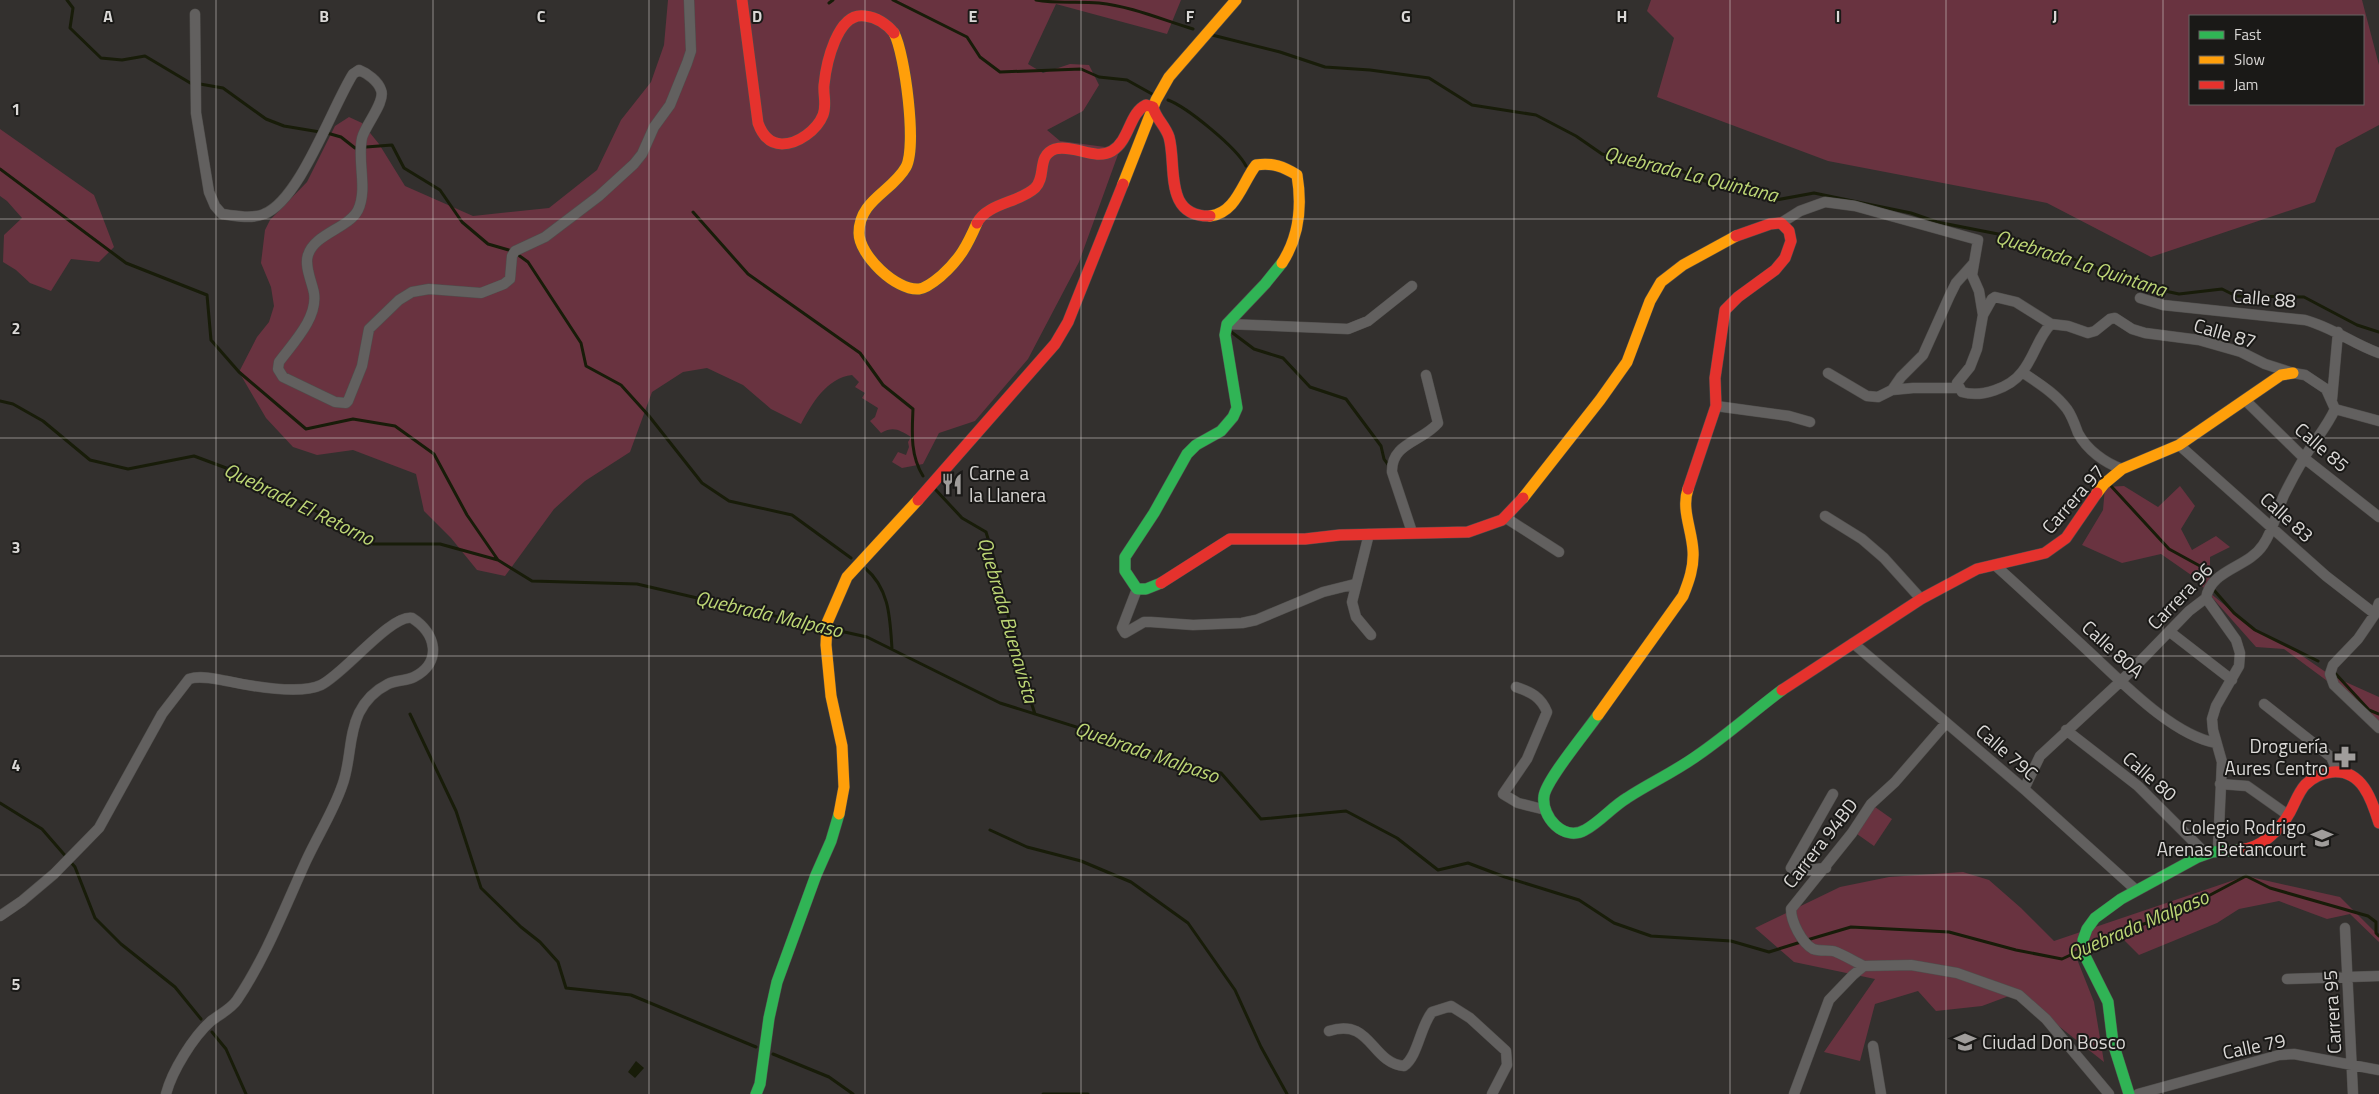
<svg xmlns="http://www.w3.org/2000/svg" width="2379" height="1094" viewBox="0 0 2379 1094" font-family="'Titillium Web',sans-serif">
	<rect width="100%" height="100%" fill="#33302e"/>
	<path fill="#693340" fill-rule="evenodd" d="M668 0H1181L1167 34 1056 4 1028 64 1043 73 1070 64 1089 65 1099 85 1083 111 1047 130 1060 141 1120 149 1079 262 1028 359 975 421 939 433 923 464 902 468 892 462 898 452 906 455 909 447 908 442 911 437C899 430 894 426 881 433L870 421 875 417 878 408 862 398 865 393 855 387 859 382 852 375C827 378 812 403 801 424L771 409 743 385 707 368 683 372 652 392 630 452 585 481 554 509 505 576 477 570 451 538 424 511 416 474 353 450 317 455 293 447 266 418 239 372 257 337 269 322 274 306 271 287 261 263 265 230 270 220 307 182 335 126 349 117 362 123 379 144 405 186 473 216 549 208 597 170 621 120 651 82 664 45Z
		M1651 0H2362L2379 65V125L2336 148 2315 202 2151 257 2047 203 1828 161 1657 97 1674 38 1647 11ZM2190 16H2363V104H2190Z
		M0 129 94 195 114 247 99 262 71 259 51 291 30 283 16 270 3 262 4 235 22 218 7 201 0 196Z
		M2124 486 2158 507 2180 486 2195 506 2181 529 2192 550 2216 536 2230 547 2210 557V593L2255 630 2285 644 2330 675 2379 697V727L2334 686 2284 649 2256 647 2194 577 2161 554 2122 563 2082 545 2103 510 2105 487Z
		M1875 807 1892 819 1874 846 1857 834Z
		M1963 872 1989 880 2021 908 2054 941 2246 876 2340 897 2379 936V942L2350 914 2327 919 2279 901 2239 909 2217 923 2139 955 2117 933 2075 954 2094 1002 2104 1062 2017 993 1982 1006 1936 1011 1918 991 1875 1004 1860 1061 1824 1052 1875 979 1794 962 1755 928 1840 887 1889 877Z"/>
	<path fill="#181c09" d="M636 1061 644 1068 635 1078 628 1072Z"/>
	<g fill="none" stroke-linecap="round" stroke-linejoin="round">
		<path stroke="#181c09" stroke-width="3" d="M67 0 73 8 70 28 101 58 122 60 145 56 192 84
			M893 0 967 37 980 57 1000 72 1081 69 1099 77 1127 80 1152 94
			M1036 0C1057 4 1077 1 1099 3 1130 6 1163 20 1193 29
			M829 3 833 0
			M1212 35 1280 52 1325 67 1370 70 1429 78 1472 105 1536 115 1576 136 1602 154 1640 163 1670 166 1705 181 1743 189 1776 200 1814 193 1911 213 1937 222 1998 234 2047 249 2146 287 2179 294 2222 289 2236 296 2304 297 2357 325 2379 332
			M200 84 223 88 266 119 284 126 320 132
			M1168 100C1187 107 1237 148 1246 166
			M327 133 341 137 355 148
			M366 147 392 145 404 168 440 190 462 222 488 244 512 251
			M0 169 126 263 207 295 211 340 239 372 306 429 353 419 395 426 434 454 467 515 498 560 532 581 637 584 822 627
			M693 212 748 274 860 353 883 385 913 409C912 432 910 455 923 476
			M517 254 528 262 581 343 586 366 621 385 649 416 702 483 729 501 792 515 851 558
			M1230 331 1254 349 1283 358 1310 387 1346 399 1381 446 1384 459 1389 466
			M0 401 13 404 43 421 90 460 128 469 194 456 253 478 297 500 373 544H440L498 560
			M2111 486 2169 549 2200 566
			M935 489 962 518 986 532 1001 582 1013 639 1022 662 1026 687 1035 714
			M865 568C890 589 890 619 892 649
			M2213 589 2234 613 2255 630 2318 661
			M831 629 867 637 1000 703 1143 748 1177 765 1221 773 1261 819 1346 811 1397 838 1438 870 1468 863 1505 877 1579 900 1614 923 1651 936 1731 941 1769 952 1801 942
			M2334 672 2369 710 2379 714
			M410 714 456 811 481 888 521 927 540 942 558 962 566 988 631 995 756 1047
			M0 803 42 829 75 867 95 918 121 944 175 987 201 1019
			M990 830 1027 847 1081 861 1131 882 1188 923 1235 990 1261 1047 1287 1094
			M1807 940 1851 927 1949 932 2016 950 2062 959 2079 951
			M2087 948 2118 933 2178 912 2246 876 2270 888 2368 916 2376 922V933L2379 936
			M212 1032 226 1049 246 1094
			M773 1054 829 1077 853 1094
			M1043 1094H1088"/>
		<g stroke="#504e4c" stroke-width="11">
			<path id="street" d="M195 14 196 113 209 192 215 206 222 214C235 216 252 219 264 214 300 200 332 107 353 74L359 70C367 73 378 81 381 90 386 102 365 125 362 138 357 161 368 189 358 210 349 228 314 234 308 255 304 266 312 282 314 293 318 318 293 343 279 362L278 369 283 377 335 402 346 403 348 401 362 366 369 329 399 300 412 292 429 289 481 293 504 284 510 279 512 256 515 251 545 237 599 196 634 164 642 154 654 127 670 105 687 63 691 51 689 0
				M1781 223 1800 211 1825 202 1855 206 1978 240 1972 275 1979 291 1983 315 1977 349 1970 367 1957 383 1962 392C1981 398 2010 388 2022 372 2034 358 2038 337 2051 324
				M2140 298 2163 305 2305 320C2332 327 2353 344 2379 353
				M1983 315 1992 299 1995 297 2016 302 2051 324 2068 326 2088 333 2095 331 2110 319 2115 318 2132 329 2145 333 2199 340 2241 352 2265 364 2293 373 2305 375 2326 389 2335 409
				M1227 324 1348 329 1368 321 1412 286
				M2022 372C2038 383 2055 393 2067 409 2072 416 2075 425 2078 433 2087 450 2105 463 2122 469
				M1828 373 1867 396 1878 397 1892 390 1913 388H1958
				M1892 390 1901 377 1923 355 1950 295 1956 283 1973 264
				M2332 399 2338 332
				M2245 400 2304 458 2379 517
				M1716 406 1789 416 1810 422
				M2335 409 2379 421
				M2179 445 2326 576 2375 614
				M1825 516 1862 539 1884 558 1921 599
				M1506 518 1559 552
				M1412 532 1392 472C1391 443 1422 442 1438 423L1426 375
				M1369 534 1352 602 1356 617 1371 635
				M1996 566C2026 593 2056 621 2085 648 2119 679 2171 735 2216 743
				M1137 589 1122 628 1125 633 1144 622H1151L1193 625 1242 623 1256 620 1323 592 1355 584
				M2206 598 2236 640 2240 653 2239 666 2216 706 2212 719 2213 730 2222 762 2218 849
				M2379 603 2375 614 2358 639 2333 665 2330 674 2334 685 2379 728
				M2170 632 2232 680
				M1853 643 2024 789 2136 890
				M1516 687C1531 692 1541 697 1547 712L1527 759 1503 794 1518 803 1546 810
				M2264 704 2331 757 2338 772
				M2066 730 2138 786 2205 853
				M2220 784 2247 786 2288 815
				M2024 789 2040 756 2121 681 2189 611 2206 598C2211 569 2248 568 2263 545 2273 531 2277 511 2284 495 2290 483 2297 470 2304 458 2314 441 2327 427 2335 409
				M1826 868 1795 871 1791 868 1833 794
				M0 916 22 901 54 874 99 828 162 714 189 679C200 675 215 679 227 681 250 686 300 695 321 685 344 674 391 614 412 618 436 633 443 662 414 677 406 681 396 680 388 684 376 690 365 701 359 713 348 736 351 763 342 786 333 812 318 835 306 861 285 907 266 957 237 1000 231 1009 220 1014 211 1021 193 1037 172 1071 166 1094
				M2345 928 2353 1094
				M1864 966C1855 962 1846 956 1836 952 1829 949 1821 952 1813 949 1802 943 1791 922 1791 909L1852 833 1871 804 1895 782 1946 723
				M2287 979 2379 976
				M1329 1031C1371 1017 1371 1063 1404 1066 1418 1056 1420 1027 1432 1012L1451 1006 1470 1018 1506 1051 1507 1065 1492 1094
				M1873 1046 1881 1094
				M1794 1094 1829 1000 1853 975 1864 966 1911 965 1957 973 2019 995 2046 1019 2109 1094
				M2138 1094 2279 1055 2294 1054 2379 1070"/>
		</g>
		<g stroke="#504e4c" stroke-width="12">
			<path id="fast" d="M1161 583 1146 589H1137L1125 571V557L1154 513 1187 454 1196 445 1221 431 1233 417 1237 408 1225 335 1227 324 1265 284 1282 263
				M1598 715C1587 731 1546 780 1544 796 1541 817 1564 842 1585 830 1600 822 1612 807 1627 798 1650 783 1676 771 1698 755 1727 735 1754 711 1782 690
				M756 1094 760 1084 769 1018 777 982 816 875 831 841 839 814
				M2129 1094 2113 1043 2108 1002 2085 956 2083 940 2087 929 2095 918 2121 899 2198 857 2212 852 2239 850"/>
		</g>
		<g stroke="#504e4c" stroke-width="12">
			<path id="slow" d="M894 33C905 54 917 146 906 167 892 192 859 200 859 233 859 255 896 291 919 289 927 288 935 281 941 276 960 259 967 246 977 223
				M1123 184 1156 100 1169 77 1236 0
				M1210 216C1236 213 1242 183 1256 165 1272 162 1284 167 1297 175 1302 205 1299 237 1282 263
				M2097 493 2104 484 2122 469 2179 445 2281 375 2293 373
				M1523 498 1600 400 1627 362 1650 301 1661 282 1683 265 1736 236
				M1598 715 1683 596C1689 581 1694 567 1693 551 1692 530 1681 509 1688 489
				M839 814 844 787 842 746 831 696 826 645 827 623 847 577 918 500"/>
		</g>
		<g stroke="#504e4c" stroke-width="12">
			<path id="jam" d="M742 0 758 123C762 134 769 144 782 144 798 144 817 130 823 115 827 105 823 95 824 85 826 65 837 11 865 16 876 17 887 24 894 33
				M977 223C987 203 1019 203 1035 188 1047 176 1036 156 1055 149 1074 144 1095 161 1112 151 1130 140 1129 113 1146 105L1153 107C1156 119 1165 125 1169 137 1177 165 1163 217 1210 216
				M1688 489 1716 406 1715 378 1725 310 1738 297 1775 270 1785 258 1791 241 1789 231 1781 223 1770 224 1736 236
				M918 500 1055 344 1068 322 1123 184
				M1161 583 1230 539H1305L1340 535 1468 532 1502 520 1523 498
				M1782 690 1921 599 1977 569 2045 553 2066 538 2097 493
				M2239 850C2261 849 2280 830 2290 812 2295 803 2298 793 2305 785 2312 778 2321 773 2332 772 2362 769 2372 800 2379 823"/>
		</g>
		<use href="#street" stroke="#62605f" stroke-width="10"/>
		<use href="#fast" stroke="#30b455" stroke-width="11"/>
		<use href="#slow" stroke="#ff9f0a" stroke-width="11"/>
		<use href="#jam" stroke="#e5322d" stroke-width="11"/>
	</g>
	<path fill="none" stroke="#dad8d6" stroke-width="1" stroke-opacity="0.55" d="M216 0V1094M433 0V1094M649 0V1094M865 0V1094M1081 0V1094M1298 0V1094M1514 0V1094M1730 0V1094M1946 0V1094M2163 0V1094M0 219H2379M0 438H2379M0 656H2379M0 875H2379"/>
	<defs>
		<g id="restaurant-bare" transform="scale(1.725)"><path d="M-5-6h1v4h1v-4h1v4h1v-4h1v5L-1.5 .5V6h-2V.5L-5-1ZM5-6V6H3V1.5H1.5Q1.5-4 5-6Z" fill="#a09d9b" stroke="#1a1917" stroke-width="2.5" paint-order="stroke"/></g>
		<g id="pharmacy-bare" transform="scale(1.725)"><path d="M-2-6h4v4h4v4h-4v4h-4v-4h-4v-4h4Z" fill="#a09d9b" stroke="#1a1917" stroke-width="2.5" paint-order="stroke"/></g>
		<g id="school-bare" transform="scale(1.725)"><path d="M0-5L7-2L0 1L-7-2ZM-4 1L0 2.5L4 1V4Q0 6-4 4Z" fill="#a09d9b" stroke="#1a1917" stroke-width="2.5" paint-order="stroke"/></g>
	</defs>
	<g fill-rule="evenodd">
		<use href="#restaurant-bare" x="952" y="484"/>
		<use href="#pharmacy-bare" x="2345" y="757"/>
		<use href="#school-bare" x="2322" y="838"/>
		<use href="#school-bare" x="1965" y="1042"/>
	</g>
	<g text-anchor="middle" stroke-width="4" stroke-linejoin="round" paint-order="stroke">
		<g font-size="19" fill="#dad8d6" stroke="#1a1917">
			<text transform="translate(2264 298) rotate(5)" y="7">Calle 88</text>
			<text transform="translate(2225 333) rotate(16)" y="7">Calle 87</text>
			<text transform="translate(2322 447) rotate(41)" y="7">Calle 85</text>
			<text transform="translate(2073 499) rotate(-49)" y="7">Carrera 97</text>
			<text transform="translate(2287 517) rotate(42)" y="7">Calle 83</text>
			<text transform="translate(2180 596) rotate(-46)" y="7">Carrera 96</text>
			<text transform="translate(2113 649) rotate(42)" y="7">Calle 80A</text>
			<text transform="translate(2007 752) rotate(41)" y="7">Calle 79C</text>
			<text transform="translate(2150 776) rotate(41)" y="7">Calle 80</text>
			<text transform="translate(1820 843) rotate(-52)" y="7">Carrera 94BD</text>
			<text transform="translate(2332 1012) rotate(-93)" y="7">Carrera 95</text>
			<text transform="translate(2254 1046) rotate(-12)" y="7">Calle 79</text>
		</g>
		<g font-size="19" fill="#dad8d6" stroke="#1a1917" text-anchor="start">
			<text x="969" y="480">Carne a<tspan x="969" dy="22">la Llanera</tspan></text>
			<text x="2328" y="753" text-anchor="end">Droguería<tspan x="2328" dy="22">Aures Centro</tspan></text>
			<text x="2306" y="834" text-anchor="end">Colegio Rodrigo<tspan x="2306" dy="22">Arenas Betancourt</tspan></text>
			<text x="1982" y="1049">Ciudad Don Bosco</text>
		</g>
		<g font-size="20" font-style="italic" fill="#bdd675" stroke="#1a1917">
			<text transform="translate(1691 174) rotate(14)" y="7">Quebrada La Quintana</text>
			<text transform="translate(2081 263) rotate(18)" y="7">Quebrada La Quintana</text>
			<text transform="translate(299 504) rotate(26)" y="7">Quebrada El Retorno</text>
			<text transform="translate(769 614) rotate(13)" y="7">Quebrada Malpaso</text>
			<text transform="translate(1008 620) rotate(74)" y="7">Quebrada Buenavista</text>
			<text transform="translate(1147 752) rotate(19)" y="7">Quebrada Malpaso</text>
			<text transform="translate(2138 925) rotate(-23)" y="7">Quebrada Malpaso</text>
		</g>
	</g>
	<g font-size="16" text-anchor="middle" font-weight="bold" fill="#dad8d6" stroke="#1a1917" stroke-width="4" stroke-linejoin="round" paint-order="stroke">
		<text x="108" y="22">A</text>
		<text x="324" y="22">B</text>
		<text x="541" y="22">C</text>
		<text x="757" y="22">D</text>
		<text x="973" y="22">E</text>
		<text x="1190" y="22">F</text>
		<text x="1406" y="22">G</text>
		<text x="1622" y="22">H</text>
		<text x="1838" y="22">I</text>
		<text x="2055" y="22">J</text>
		<text x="16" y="115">1</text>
		<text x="16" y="334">2</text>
		<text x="16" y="553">3</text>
		<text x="16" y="771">4</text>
		<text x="16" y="990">5</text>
	</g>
	<rect x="2189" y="15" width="175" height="90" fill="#1a1917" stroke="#676563"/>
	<rect x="2199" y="31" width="25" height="8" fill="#30b455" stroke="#676563"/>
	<text x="2234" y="40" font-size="15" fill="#dad8d6">Fast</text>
	<rect x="2199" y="56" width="25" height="8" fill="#ff9f0a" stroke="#676563"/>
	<text x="2234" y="65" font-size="15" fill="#dad8d6">Slow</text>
	<rect x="2199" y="81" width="25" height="8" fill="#e5322d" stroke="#676563"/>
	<text x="2234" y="90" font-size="15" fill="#dad8d6">Jam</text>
</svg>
